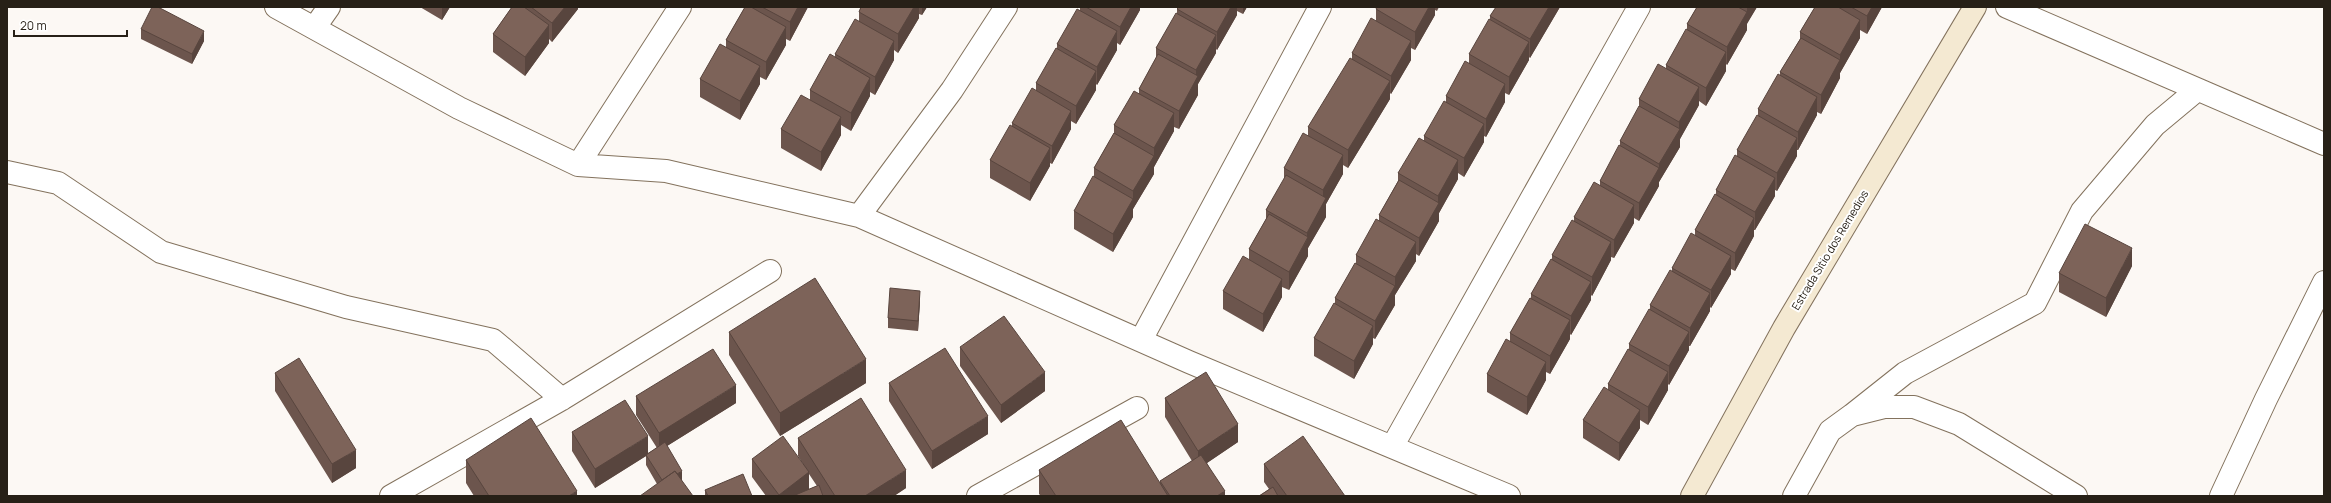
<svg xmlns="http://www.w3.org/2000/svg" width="2331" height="503" viewBox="0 0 2331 503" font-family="Manrope,sans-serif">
	<rect width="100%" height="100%" fill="#fcf8f4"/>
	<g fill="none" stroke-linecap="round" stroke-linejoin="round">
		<g stroke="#83725d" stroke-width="24">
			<path id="street" d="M276 7 459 108 578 165 666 171 859 216 1189 362 1509 496
				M2007 7 2324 144
				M315 27 329 7
				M578 165 680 7
				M7 172 58 183 161 252 346 307 493 340 562 399
				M859 216 952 90 1006 7
				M1141 340 1320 7
				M1852 415 1905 373 2035 303 2082 211 2155 125 2197 90
				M1392 447 1639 7
				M391 496 562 399 770 271
				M978 496 1137 408
				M1794 496 1830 431 1852 415 1884 407H1914L1959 424 2076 496
				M2221 496 2266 399 2324 282"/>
		</g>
		<g stroke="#83725d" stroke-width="24">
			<path id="secondary" d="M1692 496 1784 328 1975 7"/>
		</g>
		<use href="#street" stroke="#fff" stroke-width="22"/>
		<use href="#secondary" stroke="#f4e9d2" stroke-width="22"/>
	</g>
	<path fill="#6c554d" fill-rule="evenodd" d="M420 7H450L442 20Z
		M512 7H578V9L552 42 549 39V43L525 76 493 52V34Z
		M745 7H808L790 41 786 39V45L766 80 760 77V84L740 120 700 97V79L726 47V40Z
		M861 7H927L922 15 919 14V18L898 53 894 50V60L875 95 870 92V96L851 131 841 125V135L821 171 781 148V129L810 100V90L835 57V54L859 21V12Z
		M1080 7H1140V10L1120 45 1117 43V50L1097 85 1096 84V90L1076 124 1071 121V129L1052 164 1050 163V166L1030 201 990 178V160L1012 126V123L1036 91V83L1057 49V44L1080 11Z
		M1179 7H1247L1243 14 1237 11V15L1217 50 1216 49V53L1198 84V95L1179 129 1174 127V131L1154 167V166V174L1133 209V208V217L1113 252 1074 229V211L1094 177V168L1114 133V125L1139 93V89L1156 58V48L1177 13V9Z
		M1377 7H1439L1437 11 1435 10V15L1415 50 1411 48V60L1391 94 1390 93V99L1348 168 1343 165V174L1326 204V217L1308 248V256L1289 290 1282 287V297L1263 332 1223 309V291L1249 260V249L1266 219V210L1284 180V168L1308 136V127L1352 59V53L1376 21V9Z
		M1496 7H1560L1530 58 1529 57V60L1509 95 1505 93V102L1486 137 1484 136V142L1464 177 1458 173V179L1439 213V221L1419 256 1416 254V261L1395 295V305L1375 339 1373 338V344L1354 379 1314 356V338L1335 304V298L1356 263V255L1379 221V215L1398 181V173L1424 141V136L1446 102V96L1469 63V54L1490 20V16Z
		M1697 7H1757L1747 23V30L1727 65 1726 64V71L1706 106 1699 101V105L1680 139V147L1659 182V186L1639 221 1634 218V223L1614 258 1611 257V260L1592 296 1591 295V300L1571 335 1570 334V339L1550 374 1546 372V380L1527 415 1487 392V374L1510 341V333L1531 298V294L1552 259V255L1574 221V217L1600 185V181L1620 145V141L1639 108V99L1666 68V65L1687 30V24Z
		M1815 7H1882L1867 34 1860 30V38L1840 73V78L1821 114 1817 112V115L1798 150H1797V156L1777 191 1775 190V196L1755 230H1754V236L1735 271 1731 269V274L1711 308 1710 307V311L1690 346H1689V350L1669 385 1668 384V390L1648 425 1640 420V428L1619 461 1583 438V420L1608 390V384L1629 350V344L1650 309V305L1672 271V268L1695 235V230L1716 195V190L1737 156V150L1758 116V109L1780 76V72L1800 39V32Z
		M141 29 204 41 192 64 141 39Z
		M2132 266 2106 317 2059 292V273Z
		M920 301 918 331 888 328V318Z
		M729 332 866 383 780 436 729 355Z
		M960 347 1045 391 1001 423 960 366Z
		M275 373 356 468 332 483 275 391Z
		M889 383 988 434 932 469 889 401Z
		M636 396 736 403 667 446 682 481 657 484 646 465V456L595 488 572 451V432L648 453 657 448 636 415Z
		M1165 398 1238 442 1207 463 1225 496H1041L1039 494V470L1160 483V481L1192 461 1165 417Z
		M798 438 906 488 894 496H766L752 477V459L803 464 798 456ZM809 474 817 486 809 489Z
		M466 460 577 496H474L466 483Z
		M1264 464 1345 496H1259L1269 489 1264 482Z
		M705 490 752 496H705Z"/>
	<path fill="#58453e" d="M442 7H450L442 20Z
		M565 7H578V9L552 42V23Z
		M798 7H808L790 41V22Z
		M914 7H919V18L898 53V34Z
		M922 7H927L922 15Z
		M1131 7H1140V10L1120 45V27Z
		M1231 7H1237V15L1217 50V32Z
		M1243 7H1247L1243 14Z
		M1429 7H1435V15L1415 50V32Z
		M1549 7H1560L1530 58V39Z
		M1747 7H1757L1747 24Z
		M1872 7H1882L1867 34V16Z
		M1747 12V30L1727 65V47Z
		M1860 20V38L1840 73V78L1821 114V95L1840 60V55Z
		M549 25V43L525 76V57Z
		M786 27V45L766 80V62Z
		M204 31V41L192 64V54Z
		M1117 31V50L1097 85V67Z
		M1216 35V53L1198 84V95L1179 129V111L1196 80V70Z
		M894 41V60L875 95V77Z
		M1411 41V60L1391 94V76Z
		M1529 42V60L1509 95V77Z
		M1726 52V71L1706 106V88Z
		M760 66V84L740 120V101Z
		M1096 71V90L1076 124V106Z
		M870 78V96L851 131V113Z
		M1390 81V99L1348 168V150Z
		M1505 84V102L1486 137V119Z
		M1699 87V105L1680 139V147L1659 182V164L1679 131V122Z
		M1817 97V115L1798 150V132Z
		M1071 111V129L1052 164V146Z
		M1174 113V131L1154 167V148Z
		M841 117V135L821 171V152Z
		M1484 124V142L1464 177V158Z
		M1797 138V156L1777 191V173Z
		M1050 148V166L1030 201V183Z
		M1343 155V174L1326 204V217L1308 248V256L1289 290V272L1307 240V233L1323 203V190Z
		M1154 156V174L1133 209V191Z
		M1458 160V179L1439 213V221L1419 256V238L1438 204V196Z
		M1659 168V186L1639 221V203Z
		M1775 178V196L1755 230V212Z
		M1133 199V217L1113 252V234Z
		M1634 205V223L1614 258V240Z
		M1754 218V236L1735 271V253Z
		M1416 242V261L1395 295V277Z
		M1611 242V260L1592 296V277Z
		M2132 248V266L2106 317V298Z
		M1731 256V274L1711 308V290Z
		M1282 279V297L1263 332V314Z
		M1591 282V300L1571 335V316Z
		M1395 286V305L1375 339V321Z
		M920 291V301L918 331V321Z
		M1710 293V311L1690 346V328Z
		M1570 320V339L1550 374V356Z
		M1373 326V344L1354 379V361Z
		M1689 332V350L1669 385V366Z
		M866 359V383L780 436V413Z
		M1546 362V380L1527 415V397Z
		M1045 372V391L1001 423V405Z
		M1668 372V390L1648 425V407Z
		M736 385V403L659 451V433Z
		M1640 410V428L1619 461V443Z
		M988 416V434L932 469V451Z
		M1238 424V442L1198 469V451Z
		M648 436V455H646V456L595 488V469Z
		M356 450V468L332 483V464Z
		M906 470V488L894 496H865Z
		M682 471V481L663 493V483Z
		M809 472V490L802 496H779V495Z
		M577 491V496H569Z
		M1225 491V496H1217Z"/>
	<path fill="#7d6359" stroke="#58453e" d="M152 7H158L204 31 192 54 141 29Z
		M512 7H524L549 25 525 57 493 34Z
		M531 7H565L552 23Z
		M745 7H751L786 27 766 62 726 40Z
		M762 7H798L790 22Z
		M861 7H914L898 34 859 12Z
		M1086 7H1131L1120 27Z
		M1179 7H1231L1217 32 1177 9Z
		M1377 7H1429L1415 32 1376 9Z
		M1496 7H1549L1530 39 1490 16Z
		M1697 7H1738L1747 12 1727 47 1687 24Z
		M1815 7H1838L1860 20 1840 55 1800 32Z
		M1851 7H1872L1867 16Z
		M1077 9 1117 31 1097 67 1057 44Z
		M1176 13 1216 35 1196 70 1156 48Z
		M1371 18 1411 41 1391 76 1352 53Z
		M855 19 894 41 875 77 835 54Z
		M1489 19 1529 42 1509 77 1469 54Z
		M1686 29 1726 52 1706 88 1666 65Z
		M1801 38 1840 60 1821 95 1780 72Z
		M720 44 760 66 740 101 700 79Z
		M1056 48 1096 71 1076 106 1036 83Z
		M830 54 870 78 851 113 810 90Z
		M1158 54 1198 76 1179 111 1139 89Z
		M1350 58 1390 81 1348 150 1308 127Z
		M1465 61 1505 84 1486 119 1446 96Z
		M1658 64 1699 87 1679 122 1639 99Z
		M1778 74 1817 97 1798 132 1758 109Z
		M1032 88 1071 111 1052 146 1012 123Z
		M1134 91 1174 113 1154 148 1114 125Z
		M801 95 841 117 821 152 781 129Z
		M1444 101 1484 124 1464 158 1424 136Z
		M1639 106 1680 129 1659 164 1620 141Z
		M1757 115 1797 138 1777 173 1737 150Z
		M1010 125 1050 148 1030 183 990 160Z
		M1114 133 1154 156 1133 191 1094 168Z
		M1303 133 1343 155 1323 190 1284 168Z
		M1419 138 1458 160 1438 196 1398 173Z
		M1619 145 1659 168 1639 203 1600 181Z
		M1735 155 1775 178 1755 212 1716 190Z
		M1286 175 1326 198 1307 233 1266 210Z
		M1093 176 1133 199 1113 234 1074 211Z
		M1399 180 1439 203 1419 238 1379 215Z
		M1594 182 1634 205 1614 240 1574 217Z
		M1715 194 1754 218 1735 253 1695 230Z
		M1269 214 1308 237 1289 272 1249 249Z
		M1376 219 1416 242 1395 277 1356 255Z
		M1572 220 1611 242 1592 277 1552 255Z
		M2085 224 2132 248 2106 298 2059 273Z
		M1691 233 1731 256 1711 290 1672 268Z
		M1243 256 1282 279 1263 314 1223 291Z
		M1551 259 1591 282 1571 316 1531 294Z
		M1355 263 1395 286 1375 321 1335 298Z
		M1670 270 1710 293 1690 328 1650 305Z
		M815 278 866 359 780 413 729 332Z
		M890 288 920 291 918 321 888 318Z
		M1530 298 1570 320 1550 356 1510 333Z
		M1334 303 1373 326 1354 361 1314 338Z
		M1649 309 1689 332 1669 366 1629 344Z
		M1004 316 1045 372 1001 405 960 347Z
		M1506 339 1546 362 1527 397 1487 374Z
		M945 348 988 416 932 451 889 383Z
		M713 349 736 385 659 433 636 396Z
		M1628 349 1668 372 1648 407 1608 384Z
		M299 358 356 450 332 464 275 373Z
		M1206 372 1238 424 1198 451 1165 398Z
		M1604 387 1640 410 1619 443 1583 420Z
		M861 398 906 470 865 496H835L798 438Z
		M625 400 648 436 595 469 572 432Z
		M531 418 577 491 569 496H489L466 460Z
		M1121 420 1168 496H1056L1039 470Z
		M783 436 809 472 779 495 752 459Z
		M1303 436 1345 496H1287L1264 464Z
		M665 442 682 471 677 474 675 471 662 480 646 455Z
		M1201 455 1225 491 1217 496H1170L1160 481Z
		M675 471 693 496H640Z
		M743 474 752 496H708L705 490Z
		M819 485 823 496H793Z
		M1273 487 1278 496H1259Z"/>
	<g text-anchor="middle" stroke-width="4" stroke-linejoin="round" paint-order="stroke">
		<g font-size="11" fill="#272017" stroke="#fff">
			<text transform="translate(1830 250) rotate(-59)" y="4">Estrada Sitio dos Remedios</text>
		</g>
	</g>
	<rect width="2331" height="503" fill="none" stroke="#272017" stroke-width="16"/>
	<path d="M14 30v6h113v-6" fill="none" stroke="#272017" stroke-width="2"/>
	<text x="20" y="30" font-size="12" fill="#272017" stroke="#ffffff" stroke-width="3" paint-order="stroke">20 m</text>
</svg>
